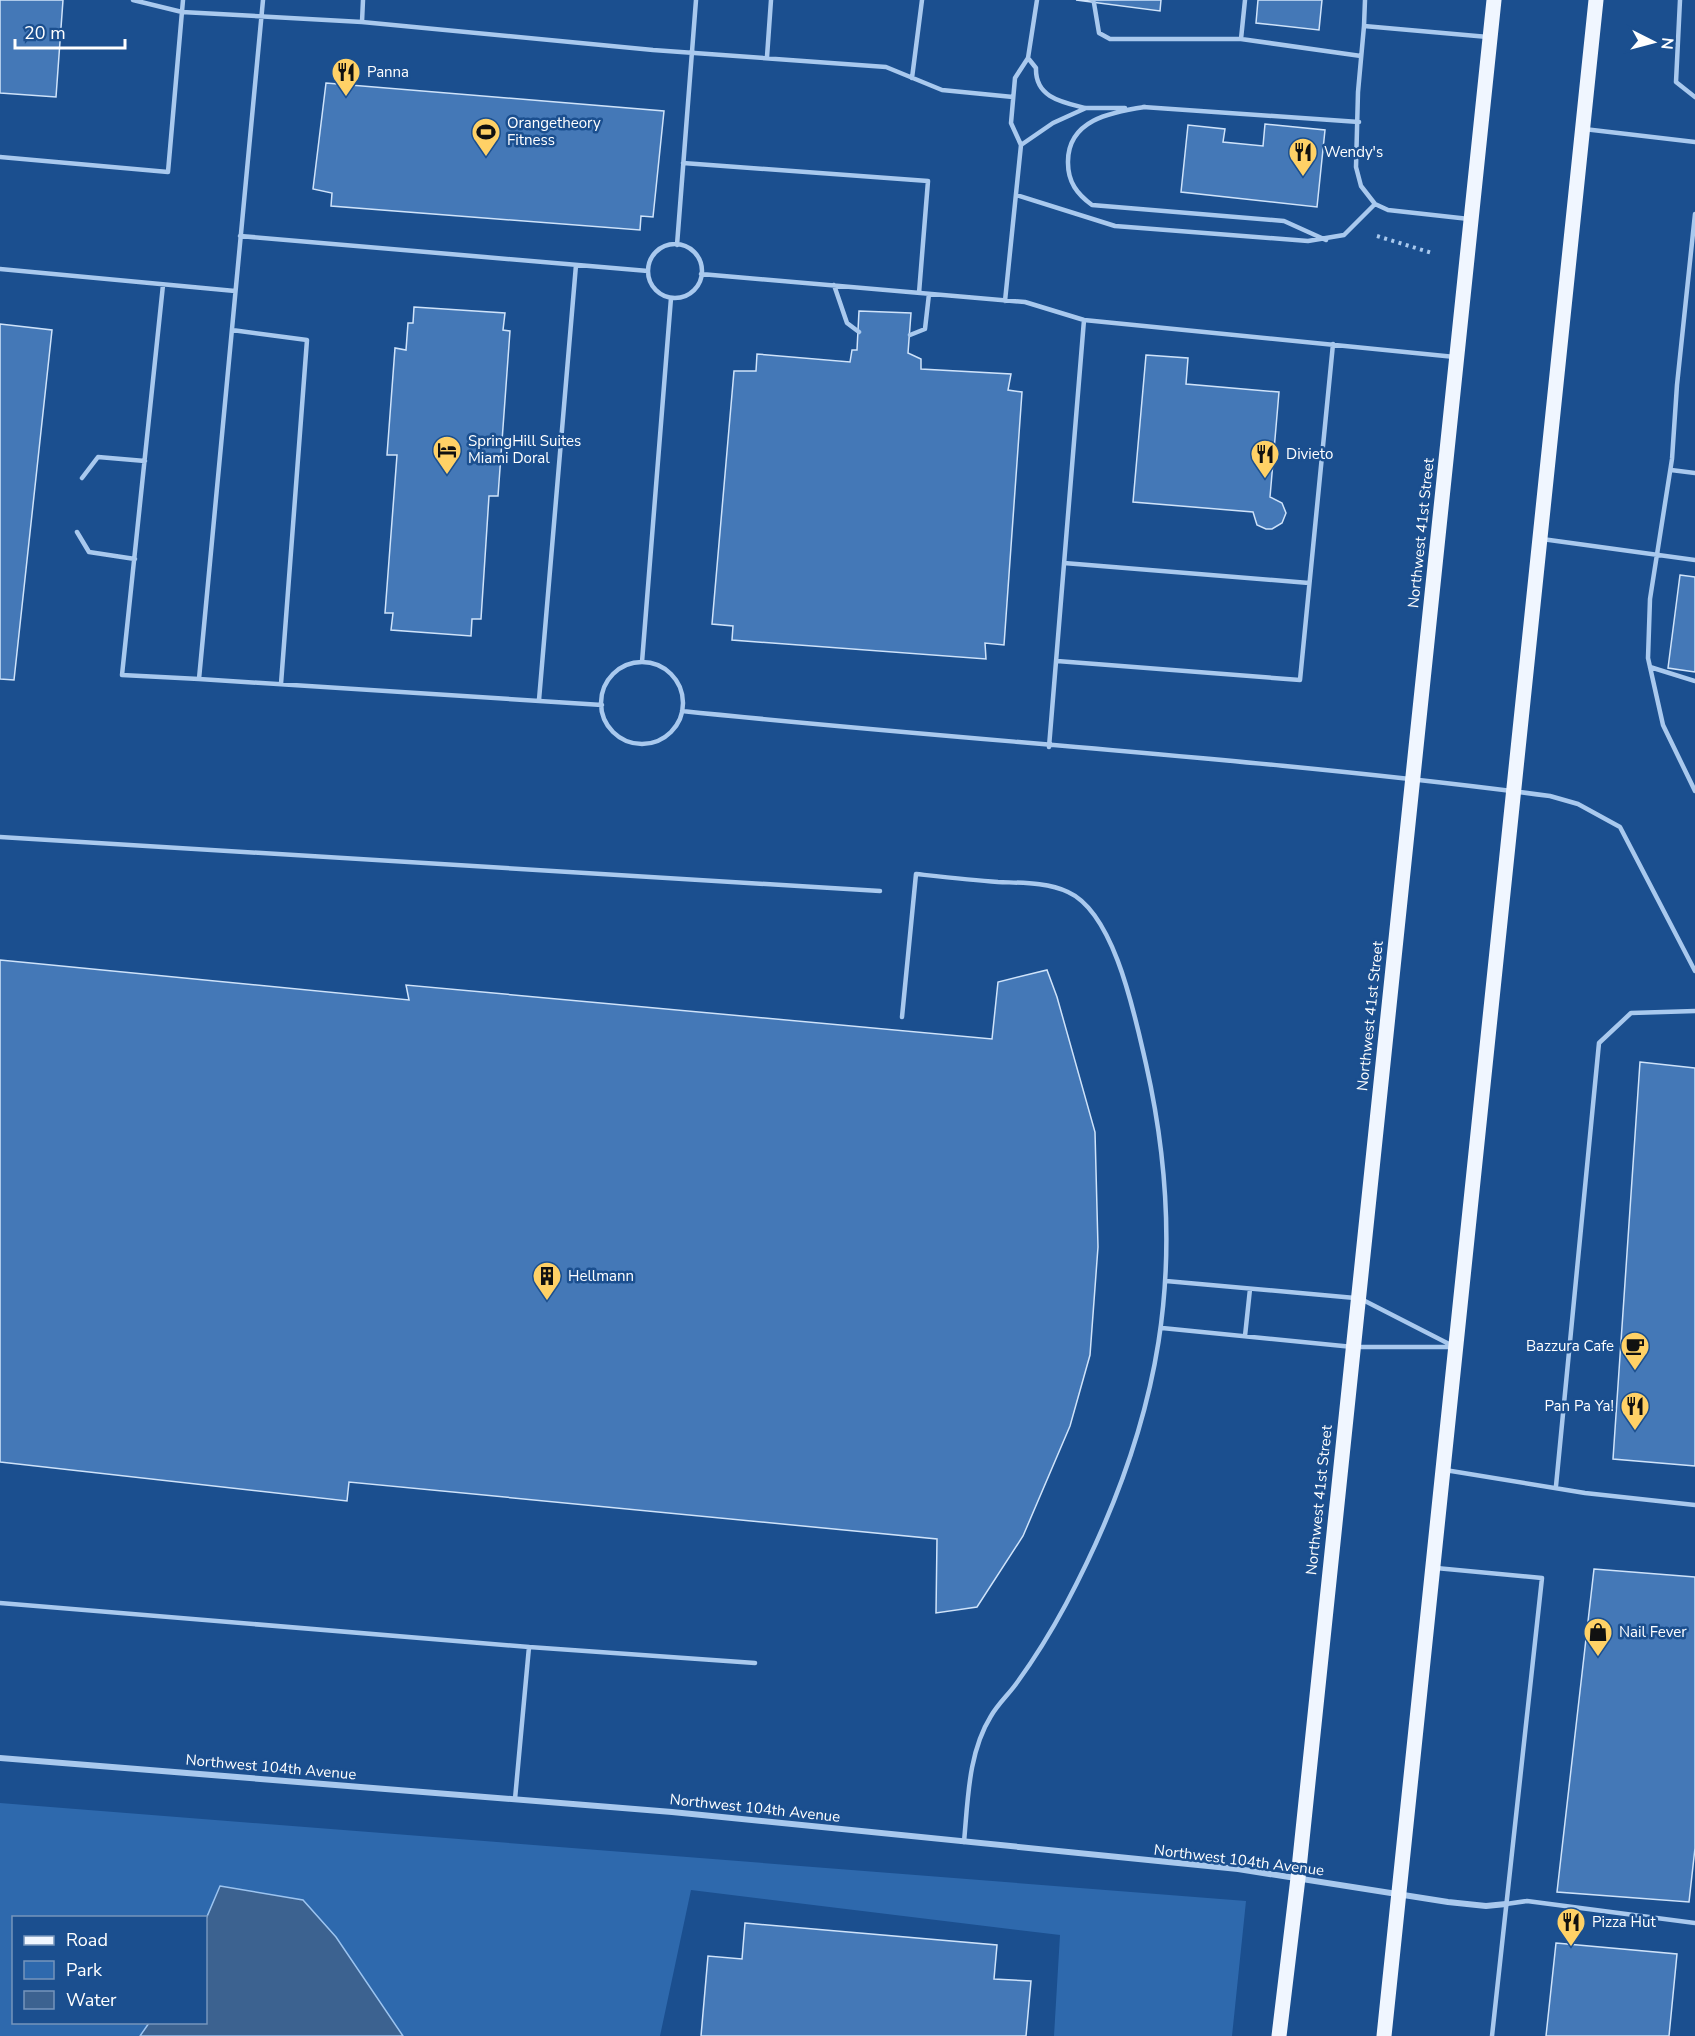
<svg xmlns="http://www.w3.org/2000/svg" width="1695" height="2036" viewBox="0 0 1695 2036" font-family="'Nunito Sans',sans-serif">
	<rect width="100%" height="100%" fill="#1b4f8f"/>
	<path fill="#2e69ad" fill-rule="evenodd" d="M0 1803 1246 1901 1232 2036H1054L1060 1935 691 1890 660 2036H0ZM14 1918H206V2022H14Z"/>
	<path fill="#3c6290" stroke="#9cc4f0" stroke-width="1.5" d="M220 1886 303 1900 336 1937 403 2036H140L149 2023 206 2022V1919Z"/>
	<path fill="#4478b7" stroke="#cfe3fa" stroke-width="1.5" d="M0 0H63L56 97 0 93Z
		M1076 0H1161L1160 11Z
		M1258 0H1322L1319 30 1256 23Z
		M326 83 664 111 653 217 641 216 640 230 331 206 332 193 313 189Z
		M1265 124 1325 130 1317 207 1181 192 1188 125 1225 129 1223 142 1263 146Z
		M414 307 505 313 503 330 510 331 498 496H489L481 619H472L471 636 391 630 393 613H385L397 455H387L395 348 406 350 408 323H413Z
		M859 311 911 313 908 353 921 359V369L1011 374 1008 390 1022 392 1004 645 985 643 986 659 732 640 733 626 712 624 734 371H756L757 354 850 362 852 350H857Z
		M0 324 52 330 14 680 0 679Z
		M1146 355 1188 358 1186 384 1279 392 1270 497 1282 503 1286 513 1282 523 1272 529H1266L1257 525 1253 512 1133 502Z
		M1680 575 1695 577V672L1668 668Z
		M0 960 409 1000 406 985 992 1039 998 982 1047 970 1057 997 1095 1132 1098 1247 1090 1355 1070 1426 1023 1536 977 1607 936 1613 937 1539 349 1482 347 1501 0 1462Z
		M1640 1062 1695 1068V1466L1613 1459Z
		M1594 1569 1695 1577V1848L1689 1902 1557 1892Z
		M745 1923 997 1945 994 1979 1031 1981 1026 2036H701L708 1956 742 1959Z
		M1556 1943 1677 1954 1669 2036H1546Z"/>
	<g fill="none" stroke-linecap="round" stroke-linejoin="round">
		<path stroke="#a9c9ee" stroke-width="4" stroke-dasharray="3 4.5" stroke-linecap="butt" d="M1377 236 1432 253"/>
		<path stroke="#a9c9ee" stroke-width="4.5" d="M133 0 182 12 362 22 653 50 886 67 942 90 1013 97
			M263 0 199 679 602 705
			M1245 0 1241 39 1361 56
			M1365 0 1364 26 1488 37
			M1680 0 1676 82 1695 97
			M1094 3 1099 33 1110 39H1241
			M362 22 363 0
			M1364 26 1358 92 1356 167 1361 186 1375 204 1388 210 1469 219
			M767 57 771 0
			M1028 58 1036 68C1035 97 1061 102 1085 108
			M912 78 922 0
			M1143 107 1359 122
			M1145 107C1111 112 1067 120 1068 163 1068 182 1077 194 1092 205L1284 221 1326 240
			M1584 129 1695 142
			M1021 145 1053 123 1086 108H1125
			M0 157 168 172 183 0
			M683 163 928 181 919 293
			M1016 195 1115 226 1308 241 1344 235 1375 204
			M1695 214 1677 385 1672 459 1650 599 1648 658 1663 725 1695 791
			M240 236 648 271
			M648 271a27 27 0 1 1 54 0a27 27 0 1 1-54 0Z
			M677 245 696 0
			M0 269 235 291
			M701 274 1025 302 1084 320 1455 357
			M163 285 122 675 199 679
			M834 285 847 323 859 332
			M1005 301 1021 145 1011 123 1015 78 1028 58 1037 0
			M232 330 307 340 281 684
			M910 335 925 329 929 294
			M1671 470 1695 473
			M82 478 98 457 145 461
			M77 532 89 552 135 559
			M1542 539 1695 560
			M1064 563 1309 583
			M1057 661 1300 680 1333 344
			M642 662 671 298
			M601 703a41 41 0 1 1 82 0a41 41 0 1 1-82 0Z
			M1650 667 1695 681
			M539 700 576 265
			M682 711C971 741 1262 758 1550 796L1578 804 1620 827 1695 971
			M1049 747 1084 320
			M0 837 880 891
			M902 1017 916 874C944 877 971 880 998 882 1021 883 1047 882 1068 892 1115 913 1135 1017 1146 1064 1191 1264 1161 1425 1066 1604 1051 1632 1035 1658 1016 1684 1008 1695 998 1704 991 1716 968 1753 968 1800 964 1842
			M1166 1281 1355 1298
			M1363 1300 1451 1345
			M1162 1328 1353 1347H1453
			M1245 1336 1250 1289
			M1445 1470 1585 1493 1695 1505
			M1556 1486 1599 1043 1631 1013 1695 1011
			M1436 1568 1542 1578 1492 2036
			M0 1603 529 1647 515 1799
			M529 1647 755 1663
			M1506 1904 1527 1901 1695 1923"/>
		<path stroke="#a9c9ee" stroke-width="6" d="M0 1758 672 1812 1238 1869 1448 1902 1486 1906 1506 1904"/>
		<path stroke="#f0f6ff" stroke-width="15" d="M1279 2036 1298 1878 1494 0
			M1384 2036 1596 0"/>
	</g>
	<defs>
		<g id="restaurant-pin" transform="scale(1.5)"><path d="M0 17L-7.5 6A9.5 9.5 0 1 1 7.5 6Z" fill="#ffd166" stroke="#1b4f8f"/><path d="M-5-6h1v4h1v-4h1v4h1v-4h1v5L-1.5 .5V6h-2V.5L-5-1ZM5-6V6H3V1.5H1.5Q1.5-4 5-6Z" fill="#111"/></g>
		<g id="stadium-pin" transform="scale(1.5)"><path d="M0 17L-7.5 6A9.5 9.5 0 1 1 7.5 6Z" fill="#ffd166" stroke="#1b4f8f"/><path d="M0-5a6.5 5 0 1 0 0 10a6.5 5 0 1 0 0-10ZM-3.5-1.8h7v3.6h-7Z" fill="#111"/></g>
		<g id="hotel-pin" transform="scale(1.5)"><path d="M0 17L-7.5 6A9.5 9.5 0 1 1 7.5 6Z" fill="#ffd166" stroke="#1b4f8f"/><path d="M-6-4.5h1.5V1H6V5H4.5V3h-9V5H-6ZM-4 0a1.8 1.8 0 1 1 3.6 0ZM.5 0V-2.5h3Q6-2.5 6 0Z" fill="#111"/></g>
		<g id="building-pin" transform="scale(1.5)"><path d="M0 17L-7.5 6A9.5 9.5 0 1 1 7.5 6Z" fill="#ffd166" stroke="#1b4f8f"/><path d="M-4-6H4V6H1V3H-1V6H-4ZM-2.5-4.3h1.7v1.8h-1.7ZM.8-4.3h1.7v1.8H.8ZM-2.5-1h1.7V.8h-1.7ZM.8-1h1.7V.8H.8Z" fill="#111"/></g>
		<g id="cafe-pin" transform="scale(1.5)"><path d="M0 17L-7.5 6A9.5 9.5 0 1 1 7.5 6Z" fill="#ffd166" stroke="#1b4f8f"/><path d="M-5.5-4.5H6V0H3Q3 3.5 0 3.5H-2.5Q-5.5 3.5-5.5 0ZM3-3.2v2h1.7v-2ZM-6 4.5H4V6H-6Z" fill="#111"/></g>
		<g id="shop-pin" transform="scale(1.5)"><path d="M0 17L-7.5 6A9.5 9.5 0 1 1 7.5 6Z" fill="#ffd166" stroke="#1b4f8f"/><path d="M-5-2.5h2.3a2.7 3.5 0 0 1 5.4 0H5L5.5 6h-11ZM-1.5-2.5h3a1.5 2.3 0 0 0-3 0Z" fill="#111"/></g>
	</defs>
	<g fill-rule="evenodd">
		<use href="#restaurant-pin" x="346" y="72"/>
		<use href="#stadium-pin" x="486" y="132"/>
		<use href="#restaurant-pin" x="1303" y="152"/>
		<use href="#hotel-pin" x="447" y="450"/>
		<use href="#restaurant-pin" x="1265" y="454"/>
		<use href="#building-pin" x="547" y="1276"/>
		<use href="#cafe-pin" x="1635" y="1346"/>
		<use href="#restaurant-pin" x="1635" y="1406"/>
		<use href="#shop-pin" x="1598" y="1632"/>
		<use href="#restaurant-pin" x="1571" y="1922"/>
	</g>
	<g text-anchor="middle" stroke-width="5" stroke-linejoin="round" paint-order="stroke">
		<g font-size="15" fill="#fff" stroke="#1b4f8f" text-anchor="start">
			<text x="367" y="77">Panna</text>
			<text x="507" y="128">Orangetheory<tspan x="507" dy="17">Fitness</tspan></text>
			<text x="1324" y="157">Wendy's</text>
			<text x="468" y="446">SpringHill Suites<tspan x="468" dy="17">Miami Doral</tspan></text>
			<text x="1286" y="459">Divieto</text>
			<text x="568" y="1281">Hellmann</text>
			<text x="1614" y="1351" text-anchor="end">Bazzura Cafe</text>
			<text x="1614" y="1411" text-anchor="end">Pan Pa Ya!</text>
			<text x="1619" y="1637">Nail Fever</text>
			<text x="1592" y="1927">Pizza Hut</text>
		</g>
		<g font-size="15" fill="#fff" stroke="#1b4f8f">
			<text transform="translate(1421 533) rotate(-84)" y="5">Northwest 41st Street</text>
			<text transform="translate(1370 1016) rotate(-84)" y="5">Northwest 41st Street</text>
			<text transform="translate(1319 1500) rotate(-84)" y="5">Northwest 41st Street</text>
			<text transform="translate(271 1767) rotate(5)" y="5">Northwest 104th Avenue</text>
			<text transform="translate(755 1808) rotate(6)" y="5">Northwest 104th Avenue</text>
			<text transform="translate(1239 1860) rotate(7)" y="5">Northwest 104th Avenue</text>
		</g>
	</g>
	<rect x="12" y="1916" width="195" height="108" fill="#1b4f8f" stroke="#7695bc" stroke-width="1.5"/>
	<rect x="24" y="1936" width="30" height="9" fill="#f0f6ff" stroke="#7695bc" stroke-width="1.5"/>
	<text x="66" y="1946" font-size="18" fill="#ffffff">Road</text>
	<rect x="24" y="1961" width="30" height="18" fill="#2e69ad" stroke="#7695bc" stroke-width="1.5"/>
	<text x="66" y="1976" font-size="18" fill="#ffffff">Park</text>
	<rect x="24" y="1991" width="30" height="18" fill="#3c6290" stroke="#7695bc" stroke-width="1.5"/>
	<text x="66" y="2006" font-size="18" fill="#ffffff">Water</text>
	<g transform="translate(1653 42) rotate(96)" stroke="#1b4f8f" stroke-width="4.5" paint-order="stroke">
	<path d="M0-4.5L10 22L0 15L-10 22Z" fill="#ffffff"/>
	<text y="-9" font-size="16" font-weight="bold" text-anchor="middle" fill="#ffffff">N</text>
	</g>
	<path d="M15 39v9h110v-9" fill="none" stroke="#ffffff" stroke-width="3"/>
	<text x="24" y="39" font-size="18" fill="#ffffff" stroke="#1b4f8f" stroke-width="4.5" paint-order="stroke">20 m</text>
</svg>
